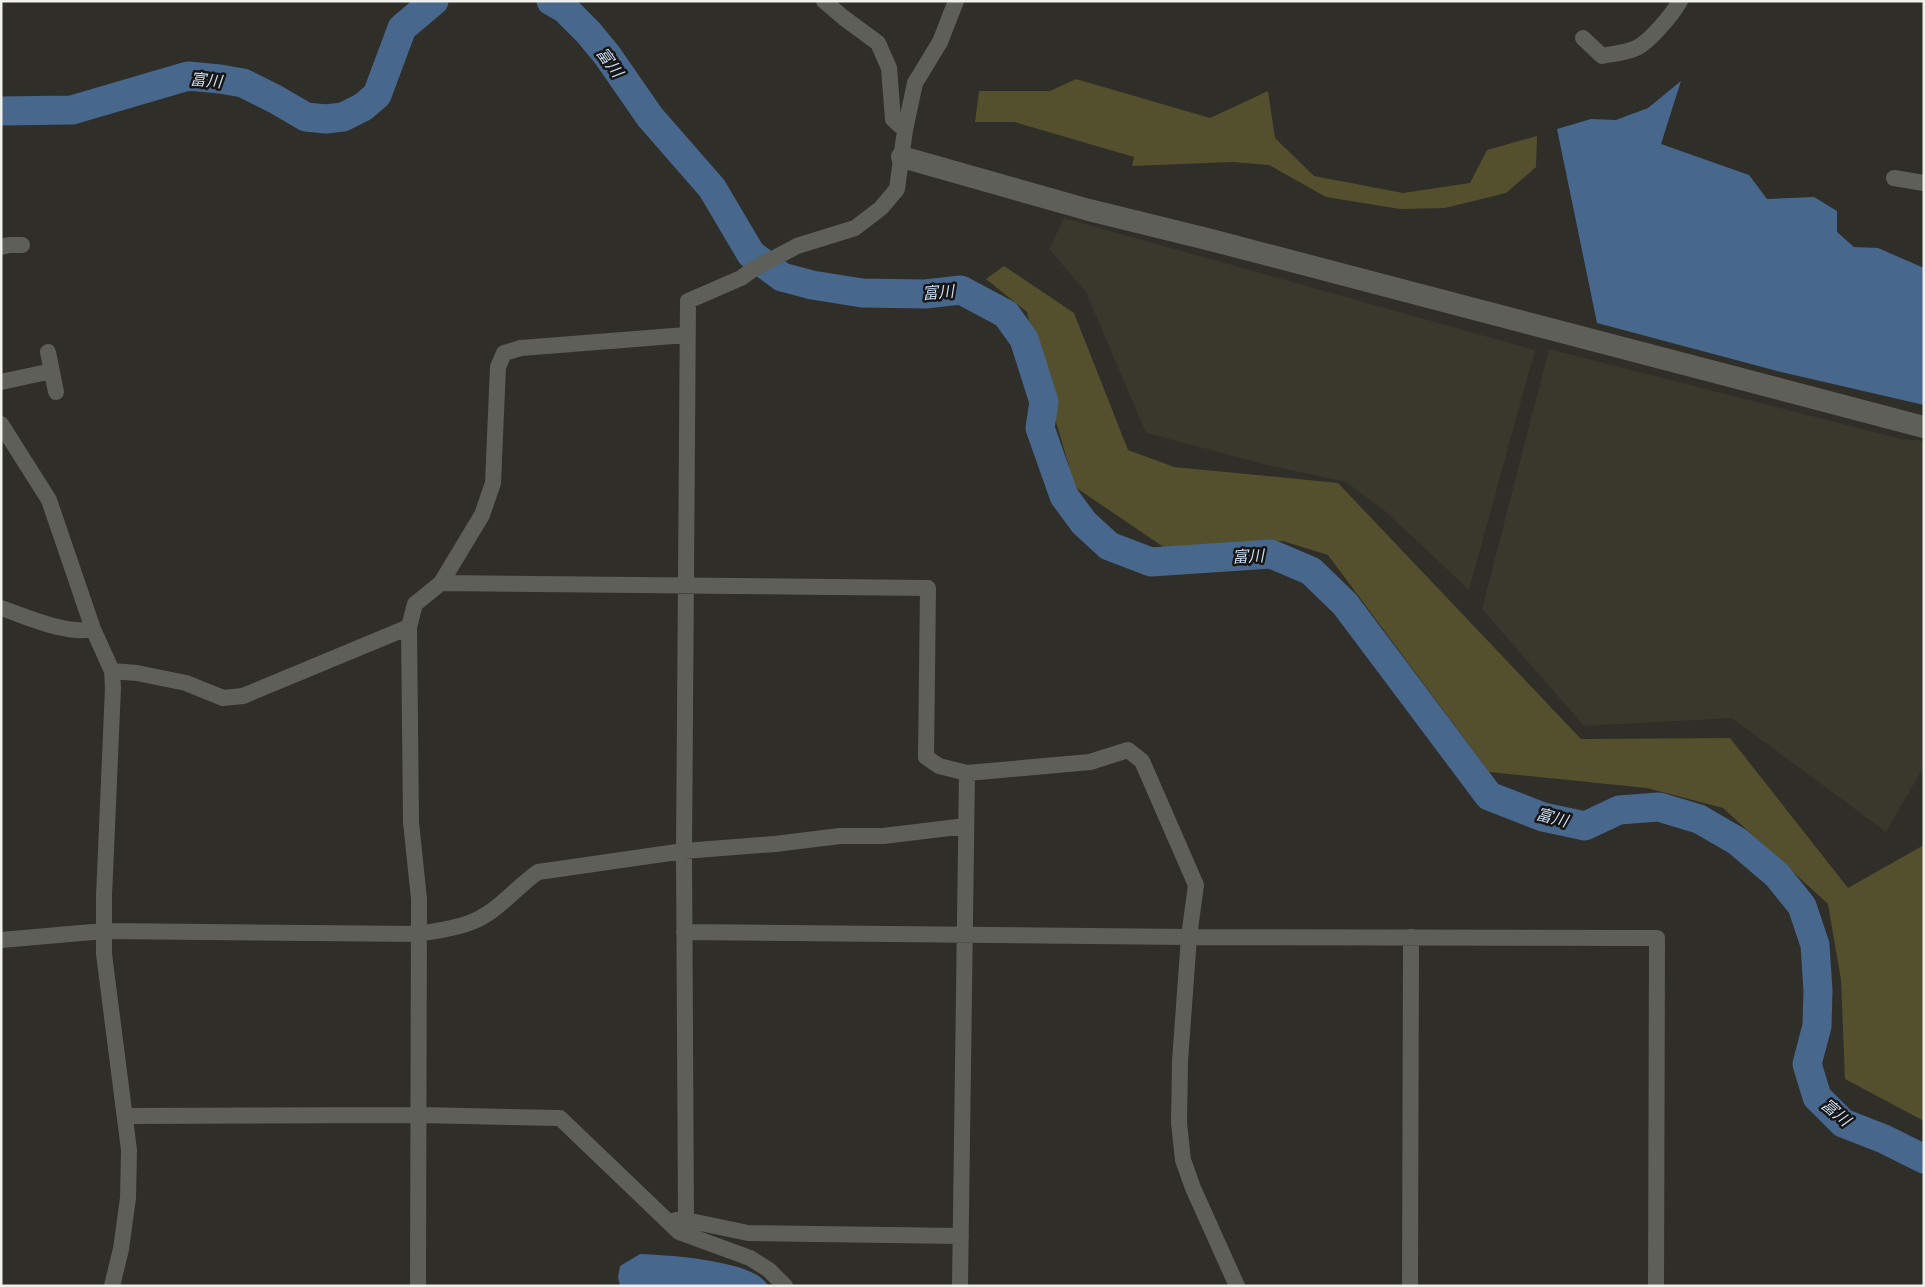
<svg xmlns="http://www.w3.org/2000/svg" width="1925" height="1287" viewBox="0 0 1925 1287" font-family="'Roboto Serif','Noto Sans JP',serif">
	<rect width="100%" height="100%" fill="#2f2e29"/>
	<path fill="#39382c" d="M1064 218 1535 350 1469 590 1386 512 1346 482 1267 465 1146 433 1086 292 1049 249Z
		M1549 349 1902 439 1924 441V766L1886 832 1732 718 1584 726 1482 609Z"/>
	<path fill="#54502d" d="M1076 79 1210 118 1268 91 1275 138 1314 176 1403 193 1470 183 1487 150 1537 136 1536 167 1506 193 1445 208 1400 209 1326 197 1269 165 1233 162 1132 166 1134 157 1014 122H975L979 91H1050Z
		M1004 266 1074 313 1128 450 1174 467 1338 483 1581 739 1730 738 1848 888 1924 845V1121L1845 1079 1841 980 1828 904 1723 808 1647 788 1489 772 1328 555 1283 541 1165 548 1075 487 1036 353 1027 312 986 279Z"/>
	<path fill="#47678c" d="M1681 81 1661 144 1749 175 1767 199 1814 197 1837 211V232L1854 247 1878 248 1924 268V405L1781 372 1597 323 1557 129 1591 119 1616 120 1648 108Z
		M640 1254C670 1255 732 1260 757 1275 762 1278 765 1282 769 1286H620L618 1277 620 1266Z"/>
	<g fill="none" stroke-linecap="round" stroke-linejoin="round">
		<path stroke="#47678c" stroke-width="29" d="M551 1 565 9 588 32 607 55 650 117 712 188 751 254 782 277 812 285 862 293 925 294 961 290 1006 314 1024 339 1044 402 1040 428 1064 496 1084 523 1109 546 1151 562 1271 554 1311 571 1345 604 1489 796 1543 817 1585 826 1619 810 1659 807 1699 819 1737 841 1777 875 1802 906 1815 945 1818 991 1817 1026 1807 1064 1817 1097 1843 1123 1884 1139 1924 1159
			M1 111 72 110 188 76 220 79 243 83 275 99 306 117 326 119 343 117 363 107 377 95 402 28 434 1"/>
		<path stroke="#5f5f59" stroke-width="16" d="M824 1 844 18 878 43 889 68 893 119 905 130
			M1583 38 1602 56C1612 54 1624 53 1634 49 1648 44 1672 15 1680 1
			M1894 178 1924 183
			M1 247 9 245H22
			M48 352 56 392
			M1 382 52 371
			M1 424 49 500 93 629 112 671 113 688 104 896V954L129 1150 128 1198 121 1249 112 1286
			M441 583 482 515 493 483 498 367 504 353 521 348 686 335
			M1 608C28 617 66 635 93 629
			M409 627 411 822 419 899 418 1286
			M112 671 137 673 186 683 223 698 243 696 409 627 415 604 441 583 928 588 926 757 939 766 967 773 960 1286
			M967 773 1090 762 1128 750 1142 761 1196 885 1189 937 1180 1061 1179 1123 1183 1160 1193 1188 1237 1286
			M684 932 1189 937 1657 938 1656 1286
			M1 940 104 931 419 934C435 931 453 929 469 923 496 914 515 888 538 872L684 851 775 844 840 836H883L966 826
			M125 1116 419 1115 560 1118 679 1232 750 1258 769 1270 785 1286
			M676 1220H686L748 1233 961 1236
			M686 1220 684 851 688 301 741 278 752 270 797 246 855 228 881 208 897 189 905 130 915 83 940 42 956 1
			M1410 1286 1411 937"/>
		<path stroke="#5f5f59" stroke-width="22" d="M902 157 1089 210 1211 240 1924 427"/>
	</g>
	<g text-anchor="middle" stroke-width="5" stroke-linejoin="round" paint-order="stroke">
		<g font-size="16" font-style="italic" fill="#cadff7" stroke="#171614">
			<text transform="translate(610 62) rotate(54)" y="6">富川</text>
			<text transform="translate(206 80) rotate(5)" y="6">富川</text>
			<text transform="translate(938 292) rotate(-5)" y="6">富川</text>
			<text transform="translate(1248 556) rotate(-3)" y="6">富川</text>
			<text transform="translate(1552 817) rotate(15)" y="6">富川</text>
			<text transform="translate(1836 1112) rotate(40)" y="6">富川</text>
		</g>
	</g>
	<rect width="1925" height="1287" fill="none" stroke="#f0f0ec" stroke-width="5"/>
</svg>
